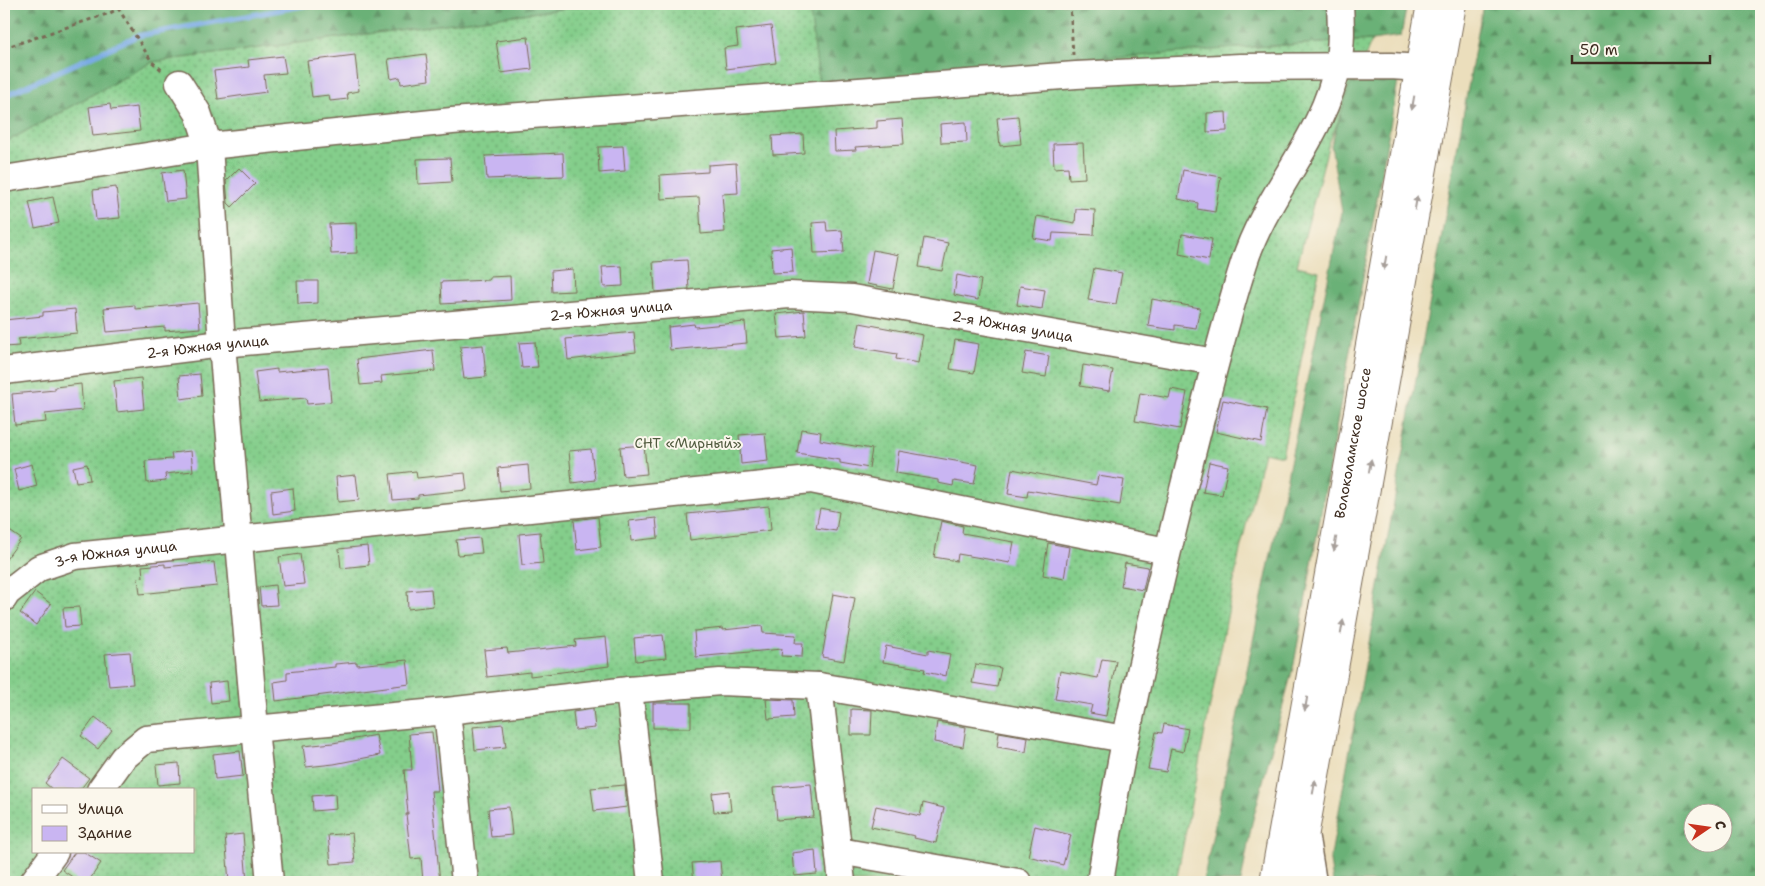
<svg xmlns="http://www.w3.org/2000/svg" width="1765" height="886" viewBox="0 0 1765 886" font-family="'Shantell Sans',sans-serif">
	<defs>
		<pattern id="grass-dots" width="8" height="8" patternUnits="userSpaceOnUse" patternTransform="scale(1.25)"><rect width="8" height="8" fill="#84ce8b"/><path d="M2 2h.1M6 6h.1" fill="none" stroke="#6da771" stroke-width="1.8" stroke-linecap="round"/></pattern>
		<pattern id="forest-firs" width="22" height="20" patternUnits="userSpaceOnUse" patternTransform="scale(1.25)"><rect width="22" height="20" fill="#6bb177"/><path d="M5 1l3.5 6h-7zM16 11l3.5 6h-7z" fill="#599061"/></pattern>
	</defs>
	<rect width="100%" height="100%" fill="#fbf7ec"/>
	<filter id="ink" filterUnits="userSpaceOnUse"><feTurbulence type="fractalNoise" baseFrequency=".02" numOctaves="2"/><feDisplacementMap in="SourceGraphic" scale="10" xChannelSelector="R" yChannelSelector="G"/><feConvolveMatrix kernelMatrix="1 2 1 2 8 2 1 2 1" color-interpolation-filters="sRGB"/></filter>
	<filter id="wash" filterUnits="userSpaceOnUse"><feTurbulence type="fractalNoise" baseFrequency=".0096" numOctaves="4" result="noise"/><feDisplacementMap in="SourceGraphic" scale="20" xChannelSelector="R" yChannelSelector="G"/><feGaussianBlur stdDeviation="1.12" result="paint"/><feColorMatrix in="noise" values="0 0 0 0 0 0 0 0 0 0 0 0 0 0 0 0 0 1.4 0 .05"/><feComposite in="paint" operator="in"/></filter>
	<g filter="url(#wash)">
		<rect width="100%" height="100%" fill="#ebdebc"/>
		<path fill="url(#grass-dots)" stroke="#607c54" fill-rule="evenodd" d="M599 4H1232L1237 48 1372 40 1329 143 1297 266 1319 271 1282 456 1264 452 1240 550 1176 882H4V143L152 62ZM34 790H194V852H34Z"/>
		<path fill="url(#forest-firs)" stroke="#536e4a" fill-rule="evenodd" d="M4 4H591V5L152 62 4 143Z
			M809 4H1407L1401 36 1372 40 1237 48 819 82Z
			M1483 4H1761V882H1333L1330 861ZM1692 814H1722V844H1692Z
			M1398 81 1294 664 1252 823 1241 882H1203L1342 212 1331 145 1350 84Z"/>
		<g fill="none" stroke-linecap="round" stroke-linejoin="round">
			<path stroke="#78aae4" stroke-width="5.5" d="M4 96 137 36 307 5"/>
		</g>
		<g id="blocks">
			<path fill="#c9b5f2" d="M771 26 776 63 726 69 724 48 738 46 736 30Z
				M528 37 532 69 501 73 496 41Z
				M426 54 429 80 401 84 400 77 391 79 388 59Z
				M355 55 359 91 347 93 348 99 330 101 329 95 312 97 307 61Z
				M283 56 286 73 264 75 266 92 218 99 214 71 249 67 248 60Z
				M110 104 111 110 137 107 140 131 93 136 89 107Z
				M1226 112 1227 131 1207 132V113Z
				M1018 116 1021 144 1000 146 997 118Z
				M902 119 904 144 855 147 856 150 835 151 834 131 877 128V121Z
				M966 122 967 142 941 143 940 124Z
				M803 134 804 153 773 155 772 136Z
				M1083 143 1085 178 1069 179 1068 167 1054 168 1053 144Z
				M623 146 625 171 599 173 598 147Z
				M563 153 564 176 487 179 485 156Z
				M450 158 452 182 418 184 417 159Z
				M736 163 738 193 722 194 725 232 701 234 699 197 661 199 660 175 708 172V165Z
				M239 168 255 184 232 207 228 203 226 181Z
				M183 170 186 199 166 201 162 173Z
				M1183 170 1221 177 1215 212 1197 209 1198 203 1178 199Z
				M116 187 120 218 96 220 93 190Z
				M53 197 59 223 35 228 29 202Z
				M1076 209 1095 210 1094 235 1053 233 1052 241 1033 238 1037 216 1075 223Z
				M826 222 827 231 842 230 844 252 814 253 812 223Z
				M356 223 357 253 331 254 329 224Z
				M1182 234 1212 239 1209 260 1179 254Z
				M924 238 948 243 942 271 919 267Z
				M791 247 793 272 772 273 771 249Z
				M873 250 899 255 893 289 867 284Z
				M687 260 689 289 655 292 653 262Z
				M622 266 623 286 604 287 602 267Z
				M1094 268 1122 273 1116 304 1088 300Z
				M573 269 574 291 552 292 551 271Z
				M957 275 981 280 978 300 954 295Z
				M510 276 511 300 442 304 441 282 489 280V277Z
				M297 281H318V303L298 304Z
				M1020 286 1045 290 1042 309 1017 305Z
				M1152 299 1200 308 1196 328 1175 325V330L1148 326Z
				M198 303 200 328 165 331V327L107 332 104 308 135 305V309Z
				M75 309 77 333 18 339 19 346 4 347V320L43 316V312Z
				M804 311 806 336 779 338 776 314Z
				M745 322 747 343 670 350 668 327 694 324 695 327Z
				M860 323 923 335 918 363 896 359 897 354 855 347Z
				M634 332 636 352 568 360 566 339Z
				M955 340 979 344 974 373 950 369Z
				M535 342 538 367 522 368 519 343Z
				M483 345 486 377 464 379 460 347Z
				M433 350 435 371 381 376 382 383 360 385 357 359Z
				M1026 352 1049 356 1046 377 1022 373Z
				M1083 365 1113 370 1109 391 1080 386Z
				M328 367 331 402 307 404 306 398 259 402 255 372 277 369V372Z
				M200 374 202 396 181 399 179 376Z
				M141 378 144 409 117 412 114 381Z
				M81 384 83 410 45 414 46 422 15 425 12 394 55 390V387Z
				M1171 389 1187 392 1180 429 1135 421 1140 393 1169 398Z
				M1223 400 1267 409 1261 442 1216 432Z
				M801 429 821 432 820 440 872 449 869 468 840 463V460L797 453Z
				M765 433 768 461 741 464 739 435Z
				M644 445 647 474 623 476 620 447Z
				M591 449 595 480 572 483 569 451Z
				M191 451 193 471 165 474 166 481 147 483 145 461 172 459 171 453Z
				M899 451 978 465 974 484 954 481 953 486 938 483V480L896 473Z
				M1209 462 1228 466 1222 495 1203 492Z
				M32 464 37 486 19 491 14 469Z
				M87 464 90 480 76 482 73 467Z
				M528 465 530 488 500 491 498 468Z
				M1012 469 1096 485 1098 476 1124 480 1120 505 1028 490 1027 497 1008 494Z
				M416 471 417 478 465 473 467 490 418 495V498L393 500 390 474Z
				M356 475 359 500 338 502 336 477Z
				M293 488 295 511 273 514 271 491Z
				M769 506 771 530 690 540 687 514Z
				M820 508 839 512 836 531 816 528Z
				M598 517 601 547 577 550 574 520Z
				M656 518 658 538 631 541 629 521Z
				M941 521 963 526 962 533 1014 542 1010 563 958 554 957 561 934 557Z
				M4 527 21 539 4 562Z
				M540 532 543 563 522 565 519 534Z
				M480 538 482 553 458 555 456 540Z
				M1048 543 1069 547 1064 579 1043 575Z
				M367 546 369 565 341 568 339 549Z
				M300 554 304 584 283 586 279 557Z
				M214 562 217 586 140 594 138 578 143 577 142 566 165 564V567Z
				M1125 563 1148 567 1143 590 1121 586Z
				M275 585 277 605 261 606 259 587Z
				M431 589 433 606 408 609 407 591Z
				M35 592 51 604 36 625 20 613Z
				M833 594 855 598 844 661 822 657Z
				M79 607 81 626 65 627 63 608Z
				M762 626 763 633 796 635 795 643H803L802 657 781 656 782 649 696 657 694 631 723 628V630Z
				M663 635 666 658 636 661 634 638Z
				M606 637 609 666 530 676V672L487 677 484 650 507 648 508 653 576 646 575 640Z
				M886 646 928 654V650L950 654 946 676 924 672 925 669 883 662Z
				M130 652 133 684 109 686 105 654Z
				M1102 659 1116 661 1106 716 1090 713 1092 705 1055 699 1060 671 1098 678Z
				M407 660 410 684 276 701 274 682 287 680V672L335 667V664L357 662V665Z
				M976 664 1001 668 997 687 972 683Z
				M227 681 229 701 211 703 209 683Z
				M766 699 793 700 794 717 768 719Z
				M653 703H691V728H653Z
				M593 709 595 728 575 730 573 712Z
				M851 709 872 710 871 735H851Z
				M95 717 112 730 98 749 81 736Z
				M937 722 966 727 963 747 934 742Z
				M503 724 506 747 475 750 473 727Z
				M1164 724 1188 729 1183 752 1171 749 1166 772 1148 769 1156 732 1162 733Z
				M432 732 438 791H431L440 882H423L421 858 411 859 406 814H408L404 770H412L409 734Z
				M999 732 1028 737 1026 752 997 747Z
				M376 735 380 755 334 764 306 767 303 746 333 743Z
				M240 751 243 776 215 779 213 754Z
				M63 759 89 778 80 790H53L45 783Z
				M179 763 180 783 158 785 156 765Z
				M811 784 814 817 777 820 774 787Z
				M625 785 627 807 594 811 591 788Z
				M729 791 731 811 714 812 712 793Z
				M335 794 336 809 313 811 312 796Z
				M923 803 944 808 936 843 914 838 915 836 871 827 876 806 920 816Z
				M509 807 512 835 491 837 488 809Z
				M1035 826 1071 835 1063 865 1028 856Z
				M352 833 355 862 331 864 328 835Z
				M243 834 247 882H229L225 836Z
				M815 850 817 874 794 876 792 853Z
				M75 852H84L101 863 88 882H80L62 870Z
				M720 861 722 882H694L692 863Z"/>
		</g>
	</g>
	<g filter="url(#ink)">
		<use href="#blocks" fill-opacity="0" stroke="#796955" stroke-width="1"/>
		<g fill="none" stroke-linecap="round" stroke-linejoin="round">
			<g stroke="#796955" stroke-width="29">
				<g id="minor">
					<path d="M179 83 198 113 209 146 222 344 255 728 270 882"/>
					<path d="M4 179 209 146 452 121 1076 75 1240 67 1391 66 1420 68 1440 72"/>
					<path id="s1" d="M4 371 222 344 789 295 852 298 1215 362"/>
					<path id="s2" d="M4 598 7 593 39 568 75 556 811 480 1167 551"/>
					<path d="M819 686 842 882"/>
					<path d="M629 690 651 882"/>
					<path d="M447 711 465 882"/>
					<path d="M100 790 123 758 146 739 447 711 629 690 720 682 819 686 1125 739"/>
					<path d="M1306 839 1313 882"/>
					<path d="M839 851 1018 882"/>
					<path d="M33 882 55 852"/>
					<path d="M1100 882C1108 834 1116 785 1126 737 1146 642 1168 548 1192 454 1208 390 1224 326 1244 263 1266 193 1325 136 1338 63 1342 44 1341 24 1340 4"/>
				</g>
			</g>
			<g stroke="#796955" stroke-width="30">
				<g id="major">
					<path id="s3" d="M1274 882 1431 4"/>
					<path d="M1296 882 1452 4"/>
				</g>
			</g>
			<path stroke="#796955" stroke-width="3" stroke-dasharray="4 4" stroke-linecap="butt" d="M1070 4 1073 55
				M118 8 152 62 163 71
				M4 48 110 13 126 4"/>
			<use href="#minor" stroke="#fff" stroke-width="26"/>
			<use href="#major" stroke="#fff" stroke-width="28"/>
		</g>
		<defs><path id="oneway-solid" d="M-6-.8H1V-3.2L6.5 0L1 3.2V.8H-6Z" transform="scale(1.25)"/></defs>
		<g fill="#a79f9a">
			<use href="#oneway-solid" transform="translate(1413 103) rotate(100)"/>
			<use href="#oneway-solid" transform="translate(1416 203) rotate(-80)"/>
			<use href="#oneway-solid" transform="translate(1385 263) rotate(100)"/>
			<use href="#oneway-solid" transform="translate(1370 466) rotate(-80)"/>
			<use href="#oneway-solid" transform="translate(1335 544) rotate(100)"/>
			<use href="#oneway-solid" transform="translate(1342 627) rotate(-80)"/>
			<use href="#oneway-solid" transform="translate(1306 704) rotate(100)"/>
			<use href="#oneway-solid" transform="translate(1314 787) rotate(-80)"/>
		</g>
	</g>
	<g text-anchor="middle" stroke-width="4" stroke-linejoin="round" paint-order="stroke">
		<g font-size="14" fill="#3b2a1e" stroke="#fbf7ec">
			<text dy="5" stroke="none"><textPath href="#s1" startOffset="610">2-я Южная улица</textPath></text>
			<text dy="5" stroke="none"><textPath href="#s1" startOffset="1015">2-я Южная улица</textPath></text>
			<text dy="5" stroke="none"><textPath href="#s1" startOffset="205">2-я Южная улица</textPath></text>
			<text dy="5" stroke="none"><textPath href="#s3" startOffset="446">Волоколамское шоссе</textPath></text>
			<text dy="5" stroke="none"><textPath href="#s2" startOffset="125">3-я Южная улица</textPath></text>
		</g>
		<g font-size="14" fill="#515b3f" stroke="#fbf7ec">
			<text x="688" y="448">СНТ «Мирный»</text>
		</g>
	</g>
	<rect width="1765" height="886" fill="none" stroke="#fbf7ec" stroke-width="20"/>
	<rect x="32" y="788" width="162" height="65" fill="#fbf7ec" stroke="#aea59a"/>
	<rect x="42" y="805" width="25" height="8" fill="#ffffff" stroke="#aea59a"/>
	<text x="78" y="814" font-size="15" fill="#3b2a1e">Улица</text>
	<rect x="42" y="826" width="25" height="15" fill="#c9b5f2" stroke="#aea59a"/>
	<text x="78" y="838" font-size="15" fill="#3b2a1e">Здание</text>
	<g transform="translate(1708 828) rotate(77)"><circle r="24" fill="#fbf7ec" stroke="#aea59a"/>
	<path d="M0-4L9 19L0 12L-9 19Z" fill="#c8321e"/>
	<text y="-8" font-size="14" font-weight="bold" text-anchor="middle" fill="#3b2a1e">С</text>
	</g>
	<path d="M1572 55v8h138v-8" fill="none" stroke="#3b2a1e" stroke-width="2.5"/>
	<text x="1580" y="55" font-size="15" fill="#3b2a1e" stroke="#fbf7ec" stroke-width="4" paint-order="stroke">50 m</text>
</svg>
